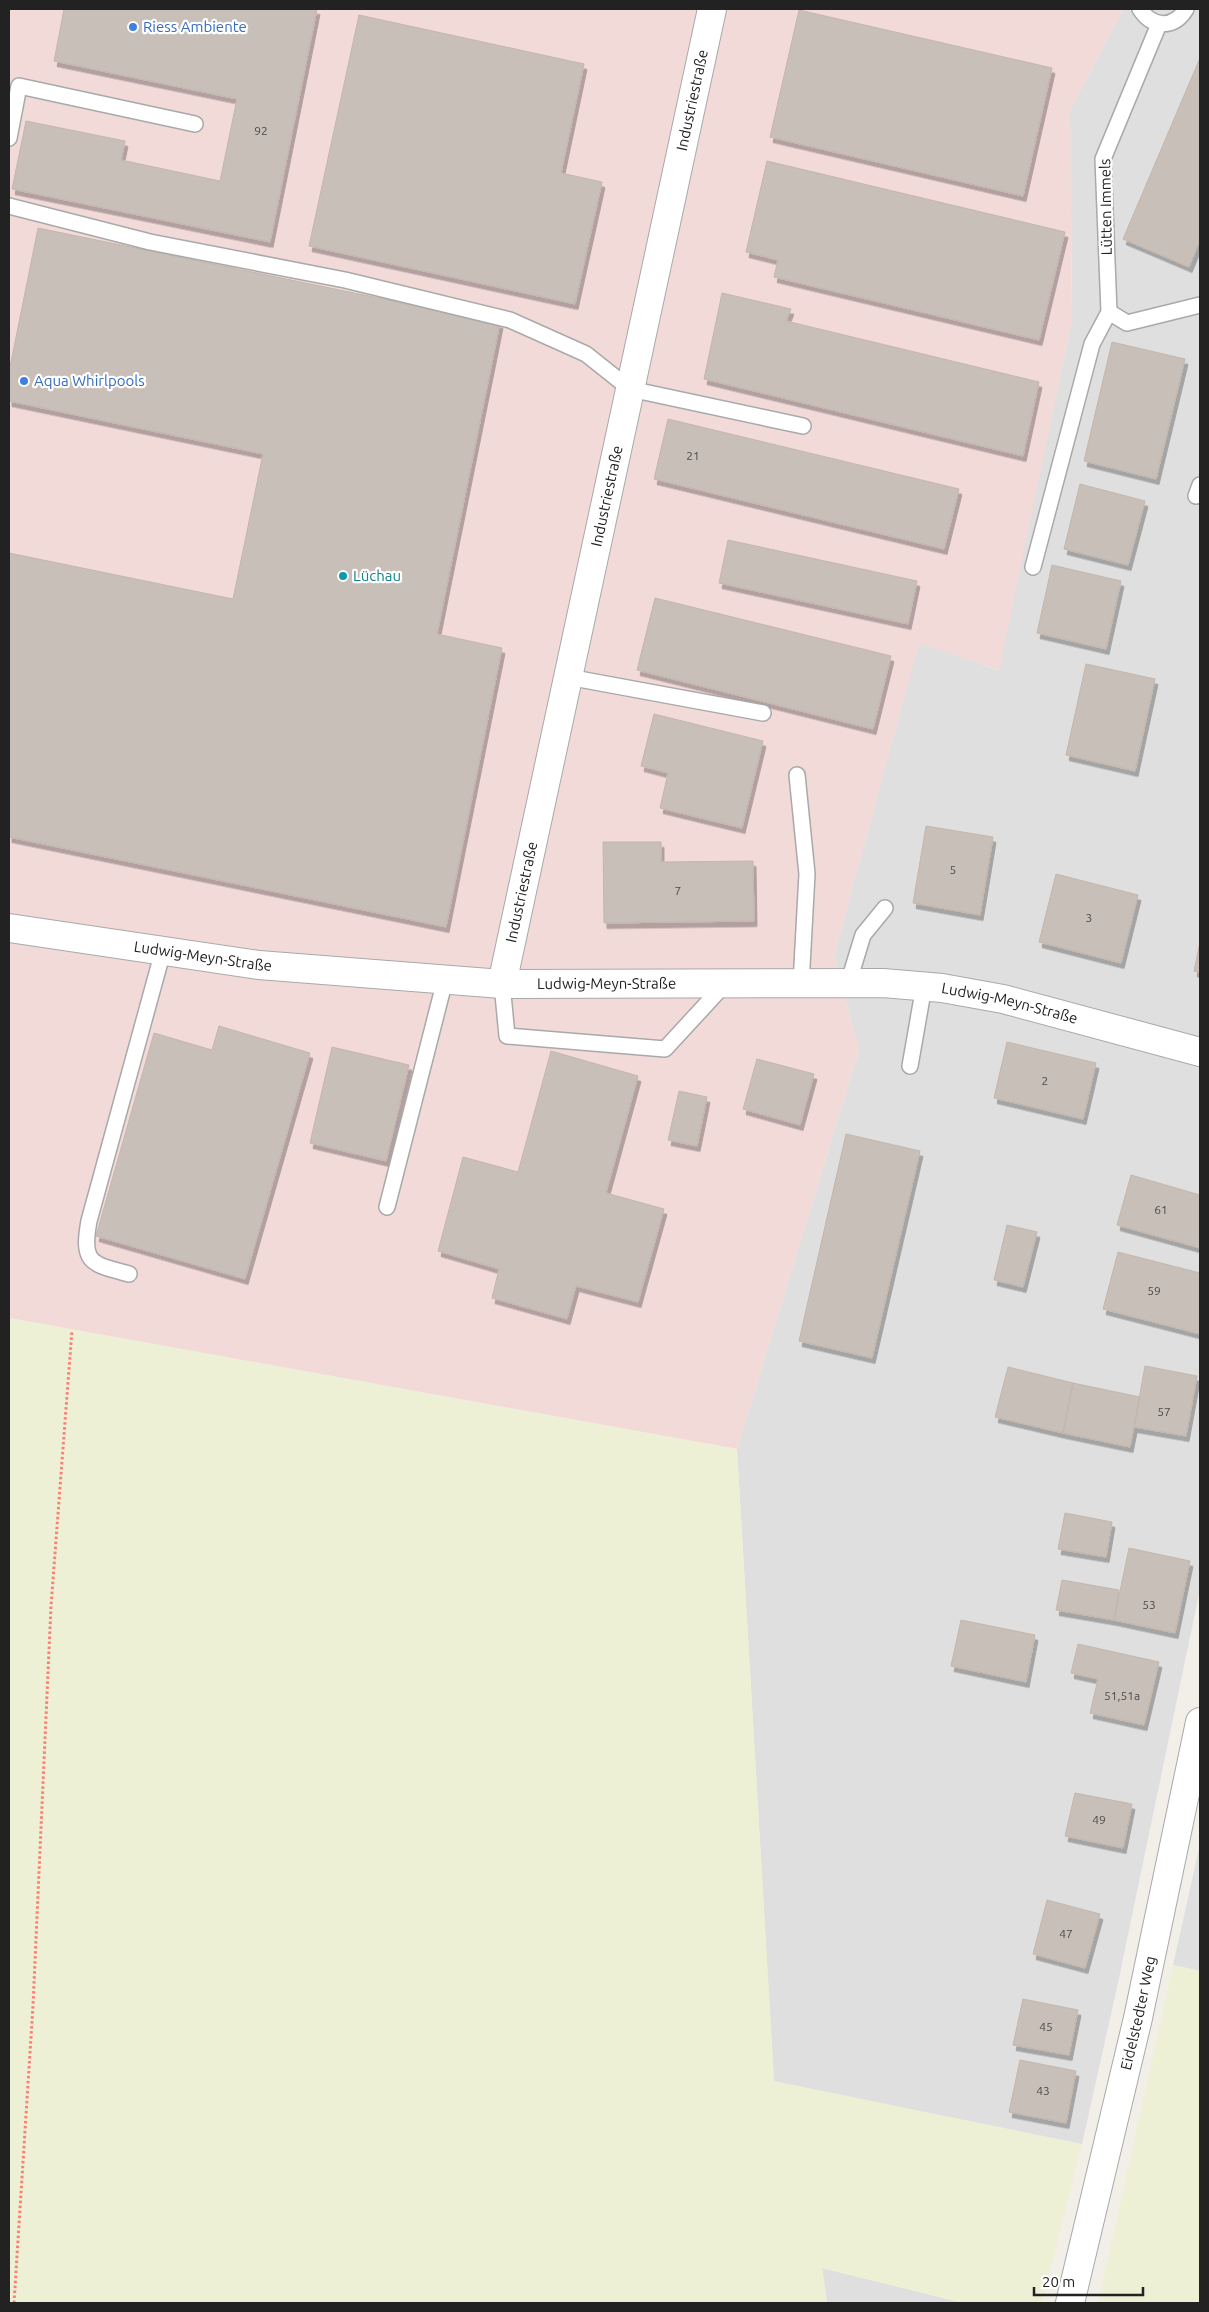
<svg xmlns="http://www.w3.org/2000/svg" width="1209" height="2312" viewBox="0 0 1209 2312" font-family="Ubuntu,sans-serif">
	<defs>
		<filter id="shadow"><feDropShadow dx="3" dy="5.5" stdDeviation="0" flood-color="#0004"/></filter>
	</defs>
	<rect width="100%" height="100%" fill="#f2efe9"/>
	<path fill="#e0dfdf" d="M1123 9H1200V1589L1118 1983 1082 2144 774 2082 737 1449 859 1050 834 956 919 642 998 670 1072 320 1070 110Z
		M1200 1844V1971L1173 1965Z
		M822 2268 963 2303H827Z"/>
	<path fill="#f2dad9" d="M9 9H1123L1070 110 1072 320 999 670 919 643 834 956 859 1050 737 1449 9 1318Z"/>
	<path fill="#eef0d5" d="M9 1318 737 1449 774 2081 1082 2144 1042 2303H963L822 2268 827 2303H9Z
		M1173 1965 1200 1971V2303H1098Z"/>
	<path fill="#c7bfb8" stroke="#c4b6ab" filter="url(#shadow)" d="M64 9H317L270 242 12 189 26 121 125 141 121 160 220 181 237 99 54 61Z
		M799 10 1052 68 1023 196 770 137Z
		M359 15 584 64 561 173 602 182 575 304 309 246Z
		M1200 58V240L1189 267 1123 239Z
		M767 161 1065 232 1039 340 774 277 778 260 746 252Z
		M38 228 500 323 437 634 502 648 446 927 9 837V553L233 599 263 454 9 401V372Z
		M722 293 791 309 786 321 1039 382 1023 456 704 379Z
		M1112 342 1185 359 1156 479 1084 461Z
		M668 419 959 489 944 549 654 479Z
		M1080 484 1145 501 1128 565 1064 549Z
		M728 540 917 581 908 624 719 583Z
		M1052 565 1121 581 1106 649 1037 633Z
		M655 598 891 656 873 729 637 670Z
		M1086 664 1155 679 1135 771 1066 755Z
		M654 714 763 741 742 828 660 808 668 773 641 766Z
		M926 826 993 837 980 915 913 903Z
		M603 842H661V862L753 861 754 921 604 923Z
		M1056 874 1138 895 1121 963 1039 942Z
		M1200 942V973L1194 971Z
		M219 1026 310 1053 245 1279 96 1236 154 1033 212 1050Z
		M1007 1042 1096 1063 1083 1119 994 1098Z
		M332 1047 409 1065 386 1161 310 1143Z
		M551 1051 638 1076 606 1193 664 1209 638 1302 576 1286 567 1319 492 1298 499 1269 438 1251 463 1157 518 1172Z
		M757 1059 814 1074 800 1125 743 1109Z
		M679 1091 707 1097 697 1146 668 1140Z
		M846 1134 920 1151 872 1358 799 1341Z
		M1131 1175 1200 1195V1248L1117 1225Z
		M1007 1225 1037 1232 1023 1287 994 1280Z
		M1118 1252 1200 1273V1334L1103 1309Z
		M1145 1366 1197 1376 1186 1436 1134 1427Z
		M1008 1367 1073 1383 1063 1433 995 1417Z
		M1073 1383 1140 1397 1130 1447 1063 1433Z
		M1065 1513 1112 1522 1106 1557 1058 1549Z
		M1129 1548 1190 1561 1175 1633 1114 1620Z
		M1062 1580 1119 1590 1114 1620 1056 1610Z
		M961 1620 1035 1635 1026 1682 951 1666Z
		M1078 1644 1159 1662 1144 1725 1090 1713 1098 1679 1071 1673Z
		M1075 1793 1132 1804 1123 1848 1065 1836Z
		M1047 1900 1100 1914 1085 1968 1033 1954Z
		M1023 1999 1078 2010 1069 2055 1013 2045Z
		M1020 2060 1076 2071 1066 2123 1009 2112Z"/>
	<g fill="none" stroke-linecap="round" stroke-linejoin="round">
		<g stroke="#a9a9a9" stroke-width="18">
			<path id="service" d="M1140 9C1152 28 1174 29 1186 9
				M9 138 19 86 195 124
				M9 206 150 242 345 280 510 320 586 354 630 389 803 426
				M1109 312 1127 323 1200 305
				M1196 496 1200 485
				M1033 567 1092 344 1109 312 1103 159 1159 24
				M568 677 763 713
				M797 775 807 874 801 984
				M502 984 507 1036 665 1049 724 985
				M848 984 863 935 885 908
				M910 1066 924 986
				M387 1207 445 980
				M129 1274C92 1264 81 1264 89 1221L163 951"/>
		</g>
		<g stroke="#a9a9a9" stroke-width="30">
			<g id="minor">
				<path id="s1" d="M9 928 259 965 502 984 883 983 942 988 1003 999 1200 1052"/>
				<path id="s2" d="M502 984 712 9"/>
				<path id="s3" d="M1070 2303 1138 2018 1200 1722"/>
			</g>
		</g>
		<path stroke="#fa8072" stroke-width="3" stroke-dasharray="2.5 2.5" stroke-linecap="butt" d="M14 2303 33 2006 51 1606 72 1330"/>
		<use href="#service" stroke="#fff" stroke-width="15"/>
		<use href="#minor" stroke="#fff" stroke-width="28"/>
	</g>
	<g fill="#3f7fe0" stroke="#fff" stroke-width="2">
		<circle cx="133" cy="27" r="5"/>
		<circle cx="24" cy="381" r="5"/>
	</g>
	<circle fill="#0f9aa8" stroke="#fff" stroke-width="2" cx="343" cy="576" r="5"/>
	<g text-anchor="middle" stroke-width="4.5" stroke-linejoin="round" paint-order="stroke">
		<g font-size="12" fill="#4b4948">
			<text x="261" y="135">92</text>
			<text x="693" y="460">21</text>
			<text x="953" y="874">5</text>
			<text x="678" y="895">7</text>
			<text x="1089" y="922">3</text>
			<text x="1045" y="1085">2</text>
			<text x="1161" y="1214">61</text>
			<text x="1154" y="1295">59</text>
			<text x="1164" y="1416">57</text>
			<text x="1149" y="1609">53</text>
			<text x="1122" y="1700">51,51a</text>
			<text x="1099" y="1824">49</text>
			<text x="1066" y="1938">47</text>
			<text x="1046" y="2031">45</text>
			<text x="1043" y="2095">43</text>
		</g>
		<g font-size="15" fill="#366cbe" stroke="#fff" text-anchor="start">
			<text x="143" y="32">Riess Ambiente</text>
			<text x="34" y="386">Aqua Whirlpools</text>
		</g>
		<g font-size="15" fill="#222" stroke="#fff">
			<text dy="5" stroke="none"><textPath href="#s2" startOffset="904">Industriestraße</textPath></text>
			<text transform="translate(1106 207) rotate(-91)" y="5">Lütten Immels</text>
			<text dy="5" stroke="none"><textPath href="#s2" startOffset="499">Industriestraße</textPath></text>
			<text dy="5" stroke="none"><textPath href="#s2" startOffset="94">Industriestraße</textPath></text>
			<text dy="5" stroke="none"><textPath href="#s1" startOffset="196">Ludwig-Meyn-Straße</textPath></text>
			<text dy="5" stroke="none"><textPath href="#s1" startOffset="601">Ludwig-Meyn-Straße</textPath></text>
			<text dy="5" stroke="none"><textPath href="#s1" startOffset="1006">Ludwig-Meyn-Straße</textPath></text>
			<text dy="5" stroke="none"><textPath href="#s3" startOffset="298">Eidelstedter Weg</textPath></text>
		</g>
		<g font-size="15" fill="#0d838f" stroke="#fff" text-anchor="start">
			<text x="353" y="581">Lüchau</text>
		</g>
	</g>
	<rect width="1209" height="2312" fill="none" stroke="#222222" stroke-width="20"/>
	<path d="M1034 2287v8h109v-8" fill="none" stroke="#222222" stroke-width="2.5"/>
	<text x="1042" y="2287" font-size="15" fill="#222222" stroke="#ffffff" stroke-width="4" paint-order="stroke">20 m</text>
</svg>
